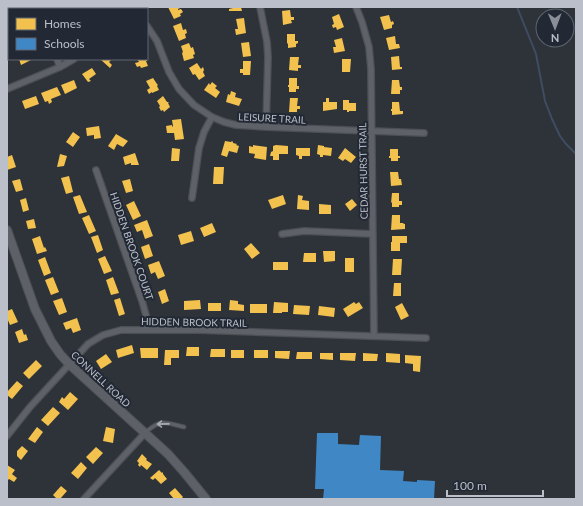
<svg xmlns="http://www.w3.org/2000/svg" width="583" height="506" viewBox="0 0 583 506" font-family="Lato,sans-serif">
	<rect width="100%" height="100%" fill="#2e333a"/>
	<path fill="#f2c14e" d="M168 7H182L178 9V10L181 9 183 12 180 14 181 16 174 19Z
		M233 7H241L242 11H229V9L233 8Z
		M290 10 291 17H294V20H291L292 23 283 25 282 11Z
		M339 14 344 27 337 30 336 27 333 28 332 25 334 24 332 17Z
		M389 15 391 22 393 21 394 24 392 25V28L384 30 380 17Z
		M244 18 246 33 236 35 235 29H238L236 19Z
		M181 23 183 30 186 29 187 33 185 34 186 38 179 41 173 26Z
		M287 34H295V41H298V43L296 44V47L288 48V43L287 44Z
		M395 36 396 44H399L400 48 389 50 386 38Z
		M342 38 345 51 334 53 333 47H336L334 40Z
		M249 42 251 56 243 57 241 43Z
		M189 43 191 48 193 47 195 54 193 55 194 58 184 61 182 53 183 52 181 46Z
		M399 56 400 67H402V69L392 70 391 57Z
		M290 57H299L298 65H301V68H298V71L289 70Z
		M19 59H33L21 65Z
		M100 59H112L109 62 112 65 110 68Z
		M137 59H147V61H146L148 66 141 68 140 66 137 67 135 63 139 62Z
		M342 59H351L350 72H342Z
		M243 61H251L250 75H243V73H240V69H243Z
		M197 63 201 69 203 67 204 70 203 72 205 76 199 80 195 74 193 75 189 68Z
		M92 68 96 74 89 79 91 81 88 82 82 74Z
		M153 78 157 84 158 85 157 86 159 90 152 93V92L149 94 147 90 150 88 146 81Z
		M289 78H297V86H299V89H296V92H289V87H288V85H289Z
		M74 80 77 88 65 94 61 85Z
		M392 80H399L400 87H402V90H400V94H391Z
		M212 82 217 86 215 88 220 92 216 98 204 90 209 83 210 85Z
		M57 87 61 95 51 99 52 102 49 104 48 101 45 102 41 93Z
		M231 91 236 93 235 97 242 99 239 106 226 102 228 94 230 95Z
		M36 96 39 104 25 109 22 101Z
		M163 96 167 102H168L169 103H168L170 107 164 112 163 110 161 111 159 107 160 106 157 101Z
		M290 98H298L297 106H300V109H297V112H289Z
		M326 98H329V102H337V109L323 111V102H326Z
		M343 100H349V103H356V111H349V112H347V110H343Z
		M392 102H399L400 111H403V114L392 115V111H391V109H392Z
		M181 119 184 139 175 140 174 133H167L166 126 172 125V127L173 126 172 120Z
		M99 126 101 138 94 139V135L87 136 86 128Z
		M73 132 80 137 73 147 66 142Z
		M116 134 128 141 123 147 117 144 114 150 108 146Z
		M225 141 231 142 232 141 233 142V143L237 144 236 145 239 146 237 153 229 151 227 157 221 155Z
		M253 145 267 147 266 160 254 158 255 154 249 153V146L253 147Z
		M276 145 288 146V154H279V160H273V156H270L271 152 273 151V146Z
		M318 145 324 146V147L332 148 331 156 323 155V157H320V155L317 154Z
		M172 148 180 149 179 161H171Z
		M296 148H310V156H302V159H299V156L296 155Z
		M345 148 356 157 351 163 345 159 343 161 338 158Z
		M390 149H398V156H400V158H398V161H391V158H389V156H390Z
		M135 153 139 165H131V163L125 165 123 157Z
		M60 154 67 156 64 166 57 167Z
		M12 155 16 167 7 170V157Z
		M214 167H224L223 184H213Z
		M390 172H398L399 179H401L402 185 391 186Z
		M69 176 73 192 66 194 61 178Z
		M20 179 23 190 16 192 12 181Z
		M130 179 133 191 126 193 122 181Z
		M392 193H399V201H402V205H399V207H392V202L391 203Z
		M80 195 87 212 79 214 73 197Z
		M283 195 286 204 272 209 268 200Z
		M298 195 303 196 302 200 309 201V210L297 209Z
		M26 198 29 210 23 212 20 200Z
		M352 199 357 205 350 211 345 204Z
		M134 201 141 216 133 220 126 205Z
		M319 204 331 205V214H319Z
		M89 215 96 231 89 234 82 218Z
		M392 215H400V223H403L404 224H405V229L391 230Z
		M34 219 36 228 28 229 26 221Z
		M147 220 153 236 145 239 142 230 137 232 134 225Z
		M212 223 216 232 204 237 200 228Z
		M191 231 194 241 181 245 178 235Z
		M98 235 103 250 97 253 91 237Z
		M40 236 44 248 45 247 47 251 37 254 32 239Z
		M392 236H407V243H400V251H391V242H392Z
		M251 243 260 253 252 259 244 249Z
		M149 244 153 256 145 259 141 247Z
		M323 251H335V261L324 262Z
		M304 253H316V262H303Z
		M105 256 112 271 104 274 98 259Z
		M45 257 51 273 44 276 38 260Z
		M345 258H354V272H345Z
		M393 259H402L401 275H392Z
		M159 261 165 276 158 279 155 272 151 274 148 265Z
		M273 262H288V270H273Z
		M53 277 59 292 51 295 45 280Z
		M113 277 119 293 111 295 106 280Z
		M394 283H401V296H393Z
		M165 289 169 301 162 304 158 292Z
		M62 298 67 312 59 315 53 301Z
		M120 298 125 314 119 316 114 300Z
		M200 300 201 309 184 310V301Z
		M230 300 238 301V304L244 305V311L229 310Z
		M274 302 288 303V312H282V313H273Z
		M354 302 356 304 359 302 363 308 348 317 343 309Z
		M208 303H221V311H208Z
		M402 303 409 316 401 320 395 307Z
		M250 304H267V313H250Z
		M294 305 310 306 309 315 293 314Z
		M319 306 335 308 334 317 318 315Z
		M12 309 18 322 10 325 7 318V311Z
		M77 318 81 330 73 333 71 328 66 330 63 323Z
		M22 329 24 335 26 334 28 340 19 343 15 332Z
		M132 345 134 353 118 358 116 350Z
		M187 347H199V356H186Z
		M140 348H158V358H141Z
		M211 349H225V357H210Z
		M165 350H179V358H171V365H164Z
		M231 350H244V358H231Z
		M254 350H268V358H254Z
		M275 351H290L289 359 275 358Z
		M297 352H312V359H296Z
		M320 353H333V360L320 359Z
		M340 353H356L355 361 340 360Z
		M363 353 378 354 377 361H363Z
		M386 353 400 354V363L386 362Z
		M106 354 112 362 101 369 96 361Z
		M405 355 421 356 420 372 413 371V364L405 363Z
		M36 360 42 366 29 379 23 373Z
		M17 381 23 386 12 399 7 395V392Z
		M70 392 78 399 68 410 59 402 62 397 64 399Z
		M53 407 60 413 48 426 41 420Z
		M37 427 43 432 35 443 28 439Z
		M106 427 115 429 113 443 103 441Z
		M22 446 28 451 21 460 17 456V451Z
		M96 447 103 453 93 464 86 457Z
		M142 454 147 459 146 460 152 464 147 470 141 465 140 467 138 465 139 463 137 461Z
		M81 462 87 468 78 479 71 473Z
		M7 465 15 470 12 474 17 478 14 482 9 479 7 481Z
		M159 470 162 473V472L163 473V474L167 479 161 484 155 478 153 480 150 478Z
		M61 486 67 491 60 499H57L53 495Z
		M175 488 183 497 181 499H174L169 493Z"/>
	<path fill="#3f88c5" d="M317 433H338V444L359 445 360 435 381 436 380 470 404 471 403 481 417 482V480L435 481 434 499H323L324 489H315Z"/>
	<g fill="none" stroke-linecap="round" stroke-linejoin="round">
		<path stroke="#3f4c62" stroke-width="2" d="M517 7 536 54 545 101 552 119 560 136 566 144 576 154"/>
		<g stroke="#4c4f54" stroke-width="5">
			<path id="lane" d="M146 432C162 418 165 423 184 427"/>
		</g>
		<g stroke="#4c4f54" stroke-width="8">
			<path id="street" d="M32 7 33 9
				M122 7 125 9
				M260 7 267 42 268 57 266 127
				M356 7 362 22 369 47 371 69 374 336
				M117 9 118 7
				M147 26 157 41 169 72 179 89 194 105 212 117 224 122 236 125 266 127 424 133
				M57 59 60 67
				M7 89 60 67 74 59
				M96 170 142 301 146 315 147 330
				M192 198 199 148 204 132 212 117
				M282 234 304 231 373 234
				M7 436 30 407 88 344 103 335 121 330H198L426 338
				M84 499 145 433"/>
		</g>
		<g stroke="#4c4f54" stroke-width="10">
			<path id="secondary" d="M7 230 35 309 51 341 60 354 69 364 168 454 184 472 206 499"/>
		</g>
		<use href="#lane" stroke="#5e6168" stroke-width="3"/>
		<use href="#street" stroke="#5e6168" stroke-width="5.5"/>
		<use href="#secondary" stroke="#5d6067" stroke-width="8"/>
	</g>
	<defs><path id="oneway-shaft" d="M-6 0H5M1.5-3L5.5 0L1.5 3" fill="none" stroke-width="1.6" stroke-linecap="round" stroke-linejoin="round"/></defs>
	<use stroke="#a8acb6" href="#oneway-shaft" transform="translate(163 424) rotate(179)"/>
	<g text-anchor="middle" stroke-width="4" stroke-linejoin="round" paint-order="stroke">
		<g font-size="10" fill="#babfc9" stroke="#222934">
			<text transform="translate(272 118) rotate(3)" y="4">LEISURE TRAIL</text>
			<text transform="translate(363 171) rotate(-91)" y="4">CEDAR HURST TRAIL</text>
			<text transform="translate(132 246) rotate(71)" y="4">HIDDEN BROOK COURT</text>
			<text transform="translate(194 322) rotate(1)" y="4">HIDDEN BROOK TRAIL</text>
			<text transform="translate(101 379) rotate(43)" y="4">CONNELL ROAD</text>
		</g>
	</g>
	<rect width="583" height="506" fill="none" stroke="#babfc9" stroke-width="16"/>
	<rect x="8" y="8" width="140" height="52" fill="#222934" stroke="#5f6570"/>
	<rect x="16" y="18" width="20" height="12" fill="#f2c14e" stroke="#5f6570"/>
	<text x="44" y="28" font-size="12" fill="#babfc9">Homes</text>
	<rect x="16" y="38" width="20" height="12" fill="#3f88c5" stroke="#5f6570"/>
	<text x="44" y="48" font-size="12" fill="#babfc9">Schools</text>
	<g transform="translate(555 28) rotate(179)"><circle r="19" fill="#222934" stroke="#5f6570"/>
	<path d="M0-3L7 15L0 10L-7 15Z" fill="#898e97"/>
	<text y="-6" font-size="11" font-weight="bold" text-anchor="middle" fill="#babfc9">N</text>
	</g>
	<path d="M447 490v6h96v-6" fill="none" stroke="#babfc9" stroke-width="2"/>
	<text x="453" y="490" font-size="12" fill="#babfc9" stroke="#222934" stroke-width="3" paint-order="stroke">100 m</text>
</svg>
